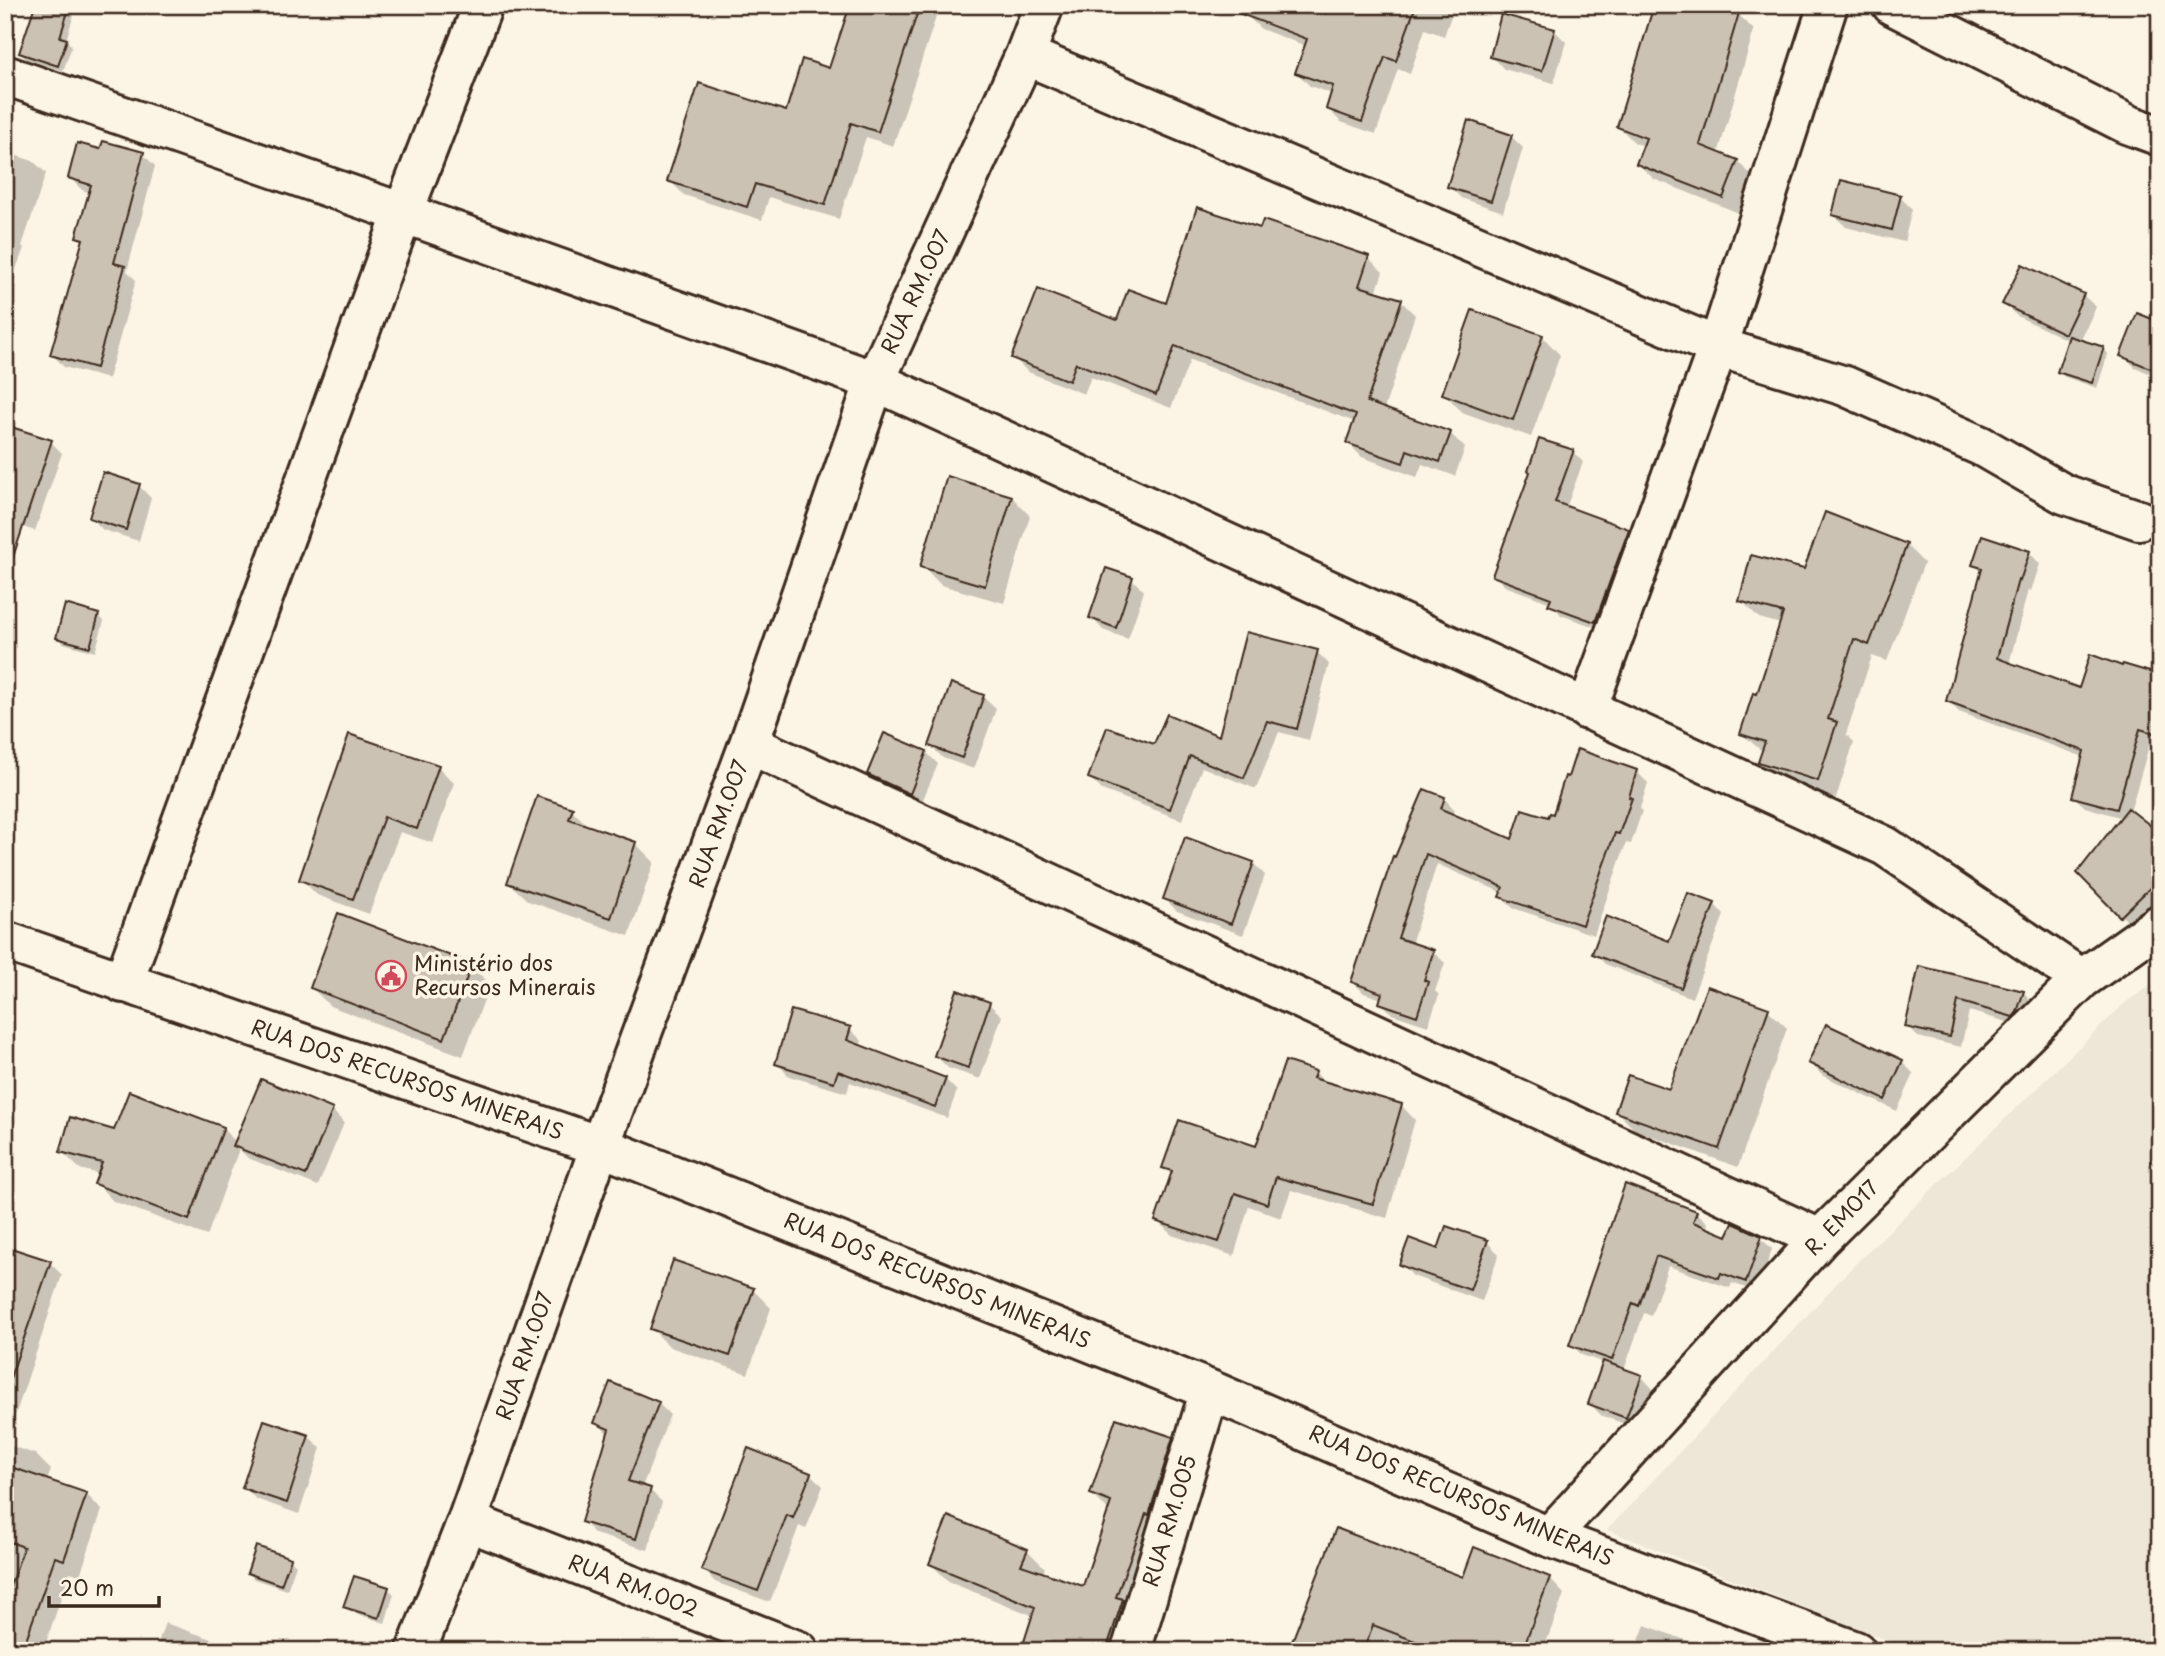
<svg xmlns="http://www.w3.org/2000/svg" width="2165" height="1656" viewBox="0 0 2165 1656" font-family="'Playpen Sans',sans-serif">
	<rect width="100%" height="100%" fill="#fcf5e5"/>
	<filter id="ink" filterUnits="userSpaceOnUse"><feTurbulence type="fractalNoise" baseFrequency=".0143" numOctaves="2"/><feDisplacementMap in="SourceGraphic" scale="14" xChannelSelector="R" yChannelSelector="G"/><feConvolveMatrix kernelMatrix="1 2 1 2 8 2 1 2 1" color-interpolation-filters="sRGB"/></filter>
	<g filter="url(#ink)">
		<path fill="#eee6d6" d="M2160 979V1651H1915L1607 1530 1855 1264 2126 1002Z"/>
		<path fill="#0003" d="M32 5H77L66 40 72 46 63 71 26 59 21 53 35 9Z
			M858 5H940L893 146 866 137 839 219 769 197 762 220 684 195 669 180 787 113 830 70Z
			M1251 5H1455L1444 36 1425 29 1410 74 1398 69 1376 134 1341 122 1328 109 1332 94 1310 86 1297 73 1306 46 1261 29 1247 16Z
			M1738 14 1754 30 1718 154 1737 161 1753 177 1739 213 1654 179 1638 164 1645 146 1635 143 1619 127Z
			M1554 30 1566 42 1554 83 1504 69 1492 56Z
			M1511 136 1523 148 1503 212 1461 198 1449 186Z
			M102 151 143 154 155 166 127 271 136 280 108 379 64 367 52 354 84 243 78 237 91 193 82 190 70 178Z
			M5 152 33 161 46 173 22 246 24 248 5 298Z
			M1900 197 1912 209 1904 242 1846 227 1834 215Z
			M1262 230 1368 258 1383 272 1376 293 1401 301 1415 315 1384 409 1450 433 1465 448 1455 476 1422 464 1417 477 1362 457 1348 443 1355 422 1190 360 1171 408 1091 377 1084 394 1028 372 1013 357 1167 305Z
			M2083 295 2096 307 2080 341 2103 348 2108 354 2097 388 2065 377 2059 371 2069 341 2017 316 2004 304Z
			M2160 324V378L2135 367 2122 355Z
			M1542 336 1560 355 1531 437 1462 412 1444 393Z
			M51 442 62 453 35 531 8 522Z
			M1573 452 1583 462 1566 508 1628 530 1638 541 1606 631 1561 615 1551 603 1505 586 1494 575Z
			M139 486 151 498 139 541 103 530 91 518Z
			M1012 497 1030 516 1004 603 941 585 922 566Z
			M1906 545 1924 563 1887 661 1872 656 1846 734 1854 742 1836 798 1778 779 1760 761 1763 752 1742 734 1758 696 1781 624 1759 618 1741 600 1805 571Z
			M2029 552 2040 564 2031 591 2028 590 2009 664 2080 690 2124 668 2160 676V742L2151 739 2130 812 2160 835V902L2134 928 2079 873 2123 818 2085 807 2073 796 2084 757 1959 712 1948 701 1983 573 1974 564Z
			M1132 579 1144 591 1128 639 1103 630 1091 617Z
			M98 615 104 621 95 652 63 643 58 637Z
			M1317 652 1329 664 1309 740 1279 732 1256 789 1202 767 1182 820 1102 790 1090 778 1155 747 1220 738Z
			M983 697 996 709 974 769 943 758 931 746Z
			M926 752 938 764 921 804 880 786 869 774Z
			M438 767 454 783 433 843 400 832 369 914 317 895 301 879Z
			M1636 771 1648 783 1640 808 1642 811 1631 844 1626 843 1594 935 1513 908 1501 897 1503 893 1437 864 1411 944 1433 952 1445 963 1435 991 1439 995 1428 1026 1392 1014 1381 1002 1382 999 1364 993 1353 982 1444 798 1455 810 1453 816 1513 841 1554 816Z
			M572 810 590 828 636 844 654 862 629 936 528 901 509 883Z
			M1253 863 1265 875 1243 935 1177 911 1165 899Z
			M1714 904 1724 915 1692 998 1605 964 1595 953 1670 943Z
			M471 966 490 984 463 1056 330 1006 312 988Z
			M1920 968 2023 992 2034 1003 2024 1027 1969 1011 1961 1047 1918 1037 1907 1026Z
			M958 992 989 1004 1002 1016 980 1079 948 1068 936 1056Z
			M1768 1010 1787 1028 1738 1167 1635 1130 1617 1112 1670 1091Z
			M850 1029 862 1041 860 1047 945 1079 957 1091 947 1118 850 1082 847 1093 789 1076 777 1063Z
			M1902 1062 1914 1074 1897 1111 1822 1075 1810 1063Z
			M1315 1072 1326 1084 1401 1105 1415 1120 1387 1218 1291 1190 1281 1218 1249 1206 1234 1256 1172 1235 1157 1221 1172 1175 1164 1167 1257 1149Z
			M332 1110 344 1123 318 1186 248 1158 239 1149 207 1236 113 1201 96 1183 99 1174 80 1169 62 1152 115 1132 223 1129 237 1143Z
			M1696 1212 1708 1223 1706 1229 1728 1238H1761L1772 1249 1757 1292 1732 1283 1730 1288 1668 1266 1651 1316 1644 1313 1624 1370 1641 1376 1653 1389 1639 1429 1602 1416 1590 1404 1604 1363 1582 1355 1571 1344Z
			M1487 1242 1499 1254 1482 1301 1413 1276 1401 1264 1440 1251Z
			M5 1248 50 1263 62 1275 9 1434 5 1432Z
			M753 1290 771 1308 748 1374 670 1347 652 1329Z
			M658 1403 670 1415 642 1487 650 1490 662 1502 648 1550 595 1534 583 1522 609 1435 596 1422Z
			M308 1436 321 1448 299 1514 256 1499 244 1487Z
			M1172 1439 1190 1457 1129 1651H1023L1034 1616 949 1582 931 1564 1027 1550 1045 1568 1042 1574 1084 1588 1109 1511 1092 1494Z
			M5 1444 35 1454 51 1470 47 1481 86 1494 102 1510 80 1575 70 1572 43 1651H8L5 1648Z
			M810 1474 823 1486 806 1529 799 1526 770 1602 715 1582 703 1569Z
			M290 1559 296 1565 287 1590 254 1579 249 1573Z
			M1549 1578 1564 1594 1543 1651H1418L1389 1639 1384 1651H1300L1293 1644 1464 1579Z
			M388 1589 394 1594 385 1623 351 1612 345 1606Z
			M165 1623 241 1649 242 1651H155Z
			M1645 1625 1704 1647 1707 1651H1635Z
			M533 1646 544 1651H531Z"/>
		<path fill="#ccc2b3" stroke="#3b2a1e" stroke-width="2" d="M35 5H70L60 37 67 39 58 66 19 53Z
			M850 5H920L878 132 851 123 825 205 755 184 747 207 667 181 699 83 786 111 802 59 829 68Z
			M1225 5H1416L1396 61 1385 57 1362 122 1326 109 1333 86 1295 73 1307 39 1225 8Z
			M1654 5H1714L1739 13 1700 145 1738 160 1723 198 1636 164 1646 138 1617 127Z
			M1501 14 1555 29 1542 71 1490 57Z
			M1468 120 1512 135 1491 201 1447 187Z
			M103 141 144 152 114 263 125 266 96 368 50 355 83 239 76 237 91 185 68 178 77 143 100 149Z
			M1841 180 1901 195 1892 230 1832 215Z
			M1197 207 1260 228 1263 220 1369 256 1359 286 1402 299 1367 402 1451 432 1440 462 1407 450 1403 463 1346 443 1356 415 1175 346 1156 395 1076 363 1069 381 1011 358 1038 289 1117 320 1128 289 1166 303Z
			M2022 264 2084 294 2065 334 2002 304Z
			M1472 310 1543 335 1513 420 1442 394Z
			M2137 313 2160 322V372L2120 356Z
			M2069 336 2104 347 2092 383 2057 372Z
			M5 425 52 440 12 560 5 559Z
			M1539 439 1574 450 1555 502 1629 529 1595 622 1548 605 1551 598 1492 576 1530 472 1528 471Z
			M103 472 140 484 126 530 89 518Z
			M947 476 1012 496 985 586 920 567Z
			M1825 512 1907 544 1869 645 1854 639 1828 719 1837 722 1818 781 1758 762 1765 742 1740 734 1753 693 1757 694 1783 613 1739 601 1751 555 1804 569Z
			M1982 535 2030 551 2020 581 2018 580 1997 658 2079 688 2090 654 2122 666 2123 664 2160 675V735L2140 729 2117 809 2072 797 2084 751 1946 701 1982 568 1972 565Z
			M1106 568 1133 577 1116 628 1089 618Z
			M65 604 99 614 90 647 56 638Z
			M1246 632 1318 650 1297 729 1267 721 1244 778 1190 756 1170 809 1088 778 1107 727 1154 744 1167 714 1219 736Z
			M951 683 984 695 962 758 929 746Z
			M884 733 927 751 910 794 867 774Z
			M349 734 439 765 417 829 384 817 353 899 299 880Z
			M1577 749 1637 770 1629 797 1632 798 1619 834 1615 833 1582 925 1499 897 1503 887 1426 854 1398 938 1434 950 1424 980 1428 982 1417 1016 1379 1003 1382 993 1351 982 1393 856 1395 857 1424 789 1445 797 1441 809 1512 839 1522 809 1548 817 1550 813 1553 814 1565 776 1568 777Z
			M537 796 573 808 569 819 636 842 611 918 507 883Z
			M2128 808 2160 833V878L2120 917 2077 873Z
			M1185 837 1254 862 1231 924 1163 899Z
			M1688 893 1715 903 1681 988 1592 954 1606 916 1669 941Z
			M338 913 472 964 444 1039 310 988Z
			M1919 966 2024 991 2017 1012 2013 1017 1958 1001 1950 1037 1905 1027Z
			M1707 986 1769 1008 1719 1149 1615 1112 1628 1075 1669 1089Z
			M957 990 990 1002 968 1068 934 1056Z
			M791 1010 851 1027 847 1040 946 1078 935 1107 838 1071 834 1082 775 1064Z
			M1826 1024 1903 1060 1885 1100 1808 1063Z
			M1285 1061 1316 1071 1313 1078 1402 1104 1373 1204 1276 1177 1267 1204 1235 1193 1219 1242 1155 1221 1172 1171 1162 1168 1179 1120 1256 1146Z
			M261 1079 333 1109 306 1175 233 1146Z
			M129 1091 224 1127 189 1220 94 1184 102 1163 60 1152 70 1117 114 1130Z
			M1625 1184 1697 1211 1693 1222 1727 1236 1733 1223 1762 1236 1746 1282 1721 1273 1719 1278 1656 1256 1639 1306 1633 1303 1612 1360 1569 1345Z
			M1446 1226 1488 1240 1470 1290 1399 1265 1409 1238 1438 1249Z
			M5 1246 51 1261 10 1378 5 1377Z
			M673 1260 754 1288 730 1356 650 1329Z
			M1603 1361 1642 1375 1626 1418 1588 1404Z
			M610 1382 659 1402 628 1481 651 1488 636 1539 581 1522 609 1429 594 1423Z
			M1116 1418 1173 1437 1149 1515 1146 1514 1116 1597 1123 1599 1106 1651H1021L1035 1607 929 1564 948 1516 1028 1549 1021 1565 1083 1586 1111 1502 1090 1494Z
			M264 1420 309 1435 287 1503 242 1488Z
			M748 1448 811 1473 793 1518 787 1515 758 1591 701 1570Z
			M5 1465 87 1493 64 1560 55 1557 22 1651H5V1600L24 1547 5 1540Z
			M1336 1528 1463 1577 1474 1547 1550 1577 1522 1651H1441L1373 1625 1363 1651H1309L1291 1644Z
			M256 1546 291 1558 281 1585 247 1573Z
			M354 1576 389 1587 379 1618 343 1607Z"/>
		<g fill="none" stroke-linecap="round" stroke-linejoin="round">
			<g stroke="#3b2a1e" stroke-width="44">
				<path id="street" d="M1892 5 2127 124 2160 136
					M1025 55 1718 347 1845 386 1981 446 2064 494 2139 520
					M5 75 403 213 875 381 1885 846 2082 979
					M1587 710 1718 347 1828 5
					M749 744 1820 1239
					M5 941 600 1146 1210 1390 1549 1537 1856 1651
					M123 983 403 213 483 5
					M467 1521 799 1651
					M1549 1537 1820 1239 2082 979 2160 924
					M416 1651 467 1521 600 1146 749 744 875 381 1025 55 1044 5
					M1131 1651 1210 1390"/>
			</g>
			<use href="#street" stroke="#fcf5e5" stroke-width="38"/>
		</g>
	</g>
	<defs>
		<g id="civic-ring" transform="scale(1.575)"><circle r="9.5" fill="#fcf5e5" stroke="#d1495b" stroke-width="1.5"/><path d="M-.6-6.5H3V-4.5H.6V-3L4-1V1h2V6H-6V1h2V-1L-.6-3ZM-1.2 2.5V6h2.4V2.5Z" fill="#d1495b"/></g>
	</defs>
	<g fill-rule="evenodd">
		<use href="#civic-ring" x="391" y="976"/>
	</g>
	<g text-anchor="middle" stroke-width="7" stroke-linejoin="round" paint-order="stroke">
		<g font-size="21" fill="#3b2a1e" stroke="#fcf5e5">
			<text transform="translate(916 292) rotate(-65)" y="7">RUA RM.007</text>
			<text transform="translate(719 824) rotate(-70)" y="7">RUA RM.007</text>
			<text transform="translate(407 1080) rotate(19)" y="7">RUA DOS RECURSOS MINERAIS</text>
			<text transform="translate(1842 1218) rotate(-46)" y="7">R. EM017</text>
			<text transform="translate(937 1281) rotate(22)" y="7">RUA DOS RECURSOS MINERAIS</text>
			<text transform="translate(525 1356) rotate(-71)" y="7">RUA RM.007</text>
			<text transform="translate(1461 1496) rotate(23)" y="7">RUA DOS RECURSOS MINERAIS</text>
			<text transform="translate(1170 1521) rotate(-73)" y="7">RUA RM.005</text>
			<text transform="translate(633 1586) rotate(21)" y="7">RUA RM.002</text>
		</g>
		<g font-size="21" fill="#3b2a1e" stroke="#fcf5e5" text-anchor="start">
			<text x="414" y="971">Ministério dos<tspan x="414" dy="24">Recursos Minerais</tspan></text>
		</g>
	</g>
	<rect width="2165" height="1656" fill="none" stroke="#fcf5e5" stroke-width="28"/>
	<rect x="14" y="14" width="2137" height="1628" fill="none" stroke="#3b2a1e" stroke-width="2.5" filter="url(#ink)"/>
	<path d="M49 1596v10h110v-10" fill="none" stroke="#3b2a1e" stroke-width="3.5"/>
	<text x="60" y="1596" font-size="21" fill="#3b2a1e" stroke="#fcf5e5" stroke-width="5" paint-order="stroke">20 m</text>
</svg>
